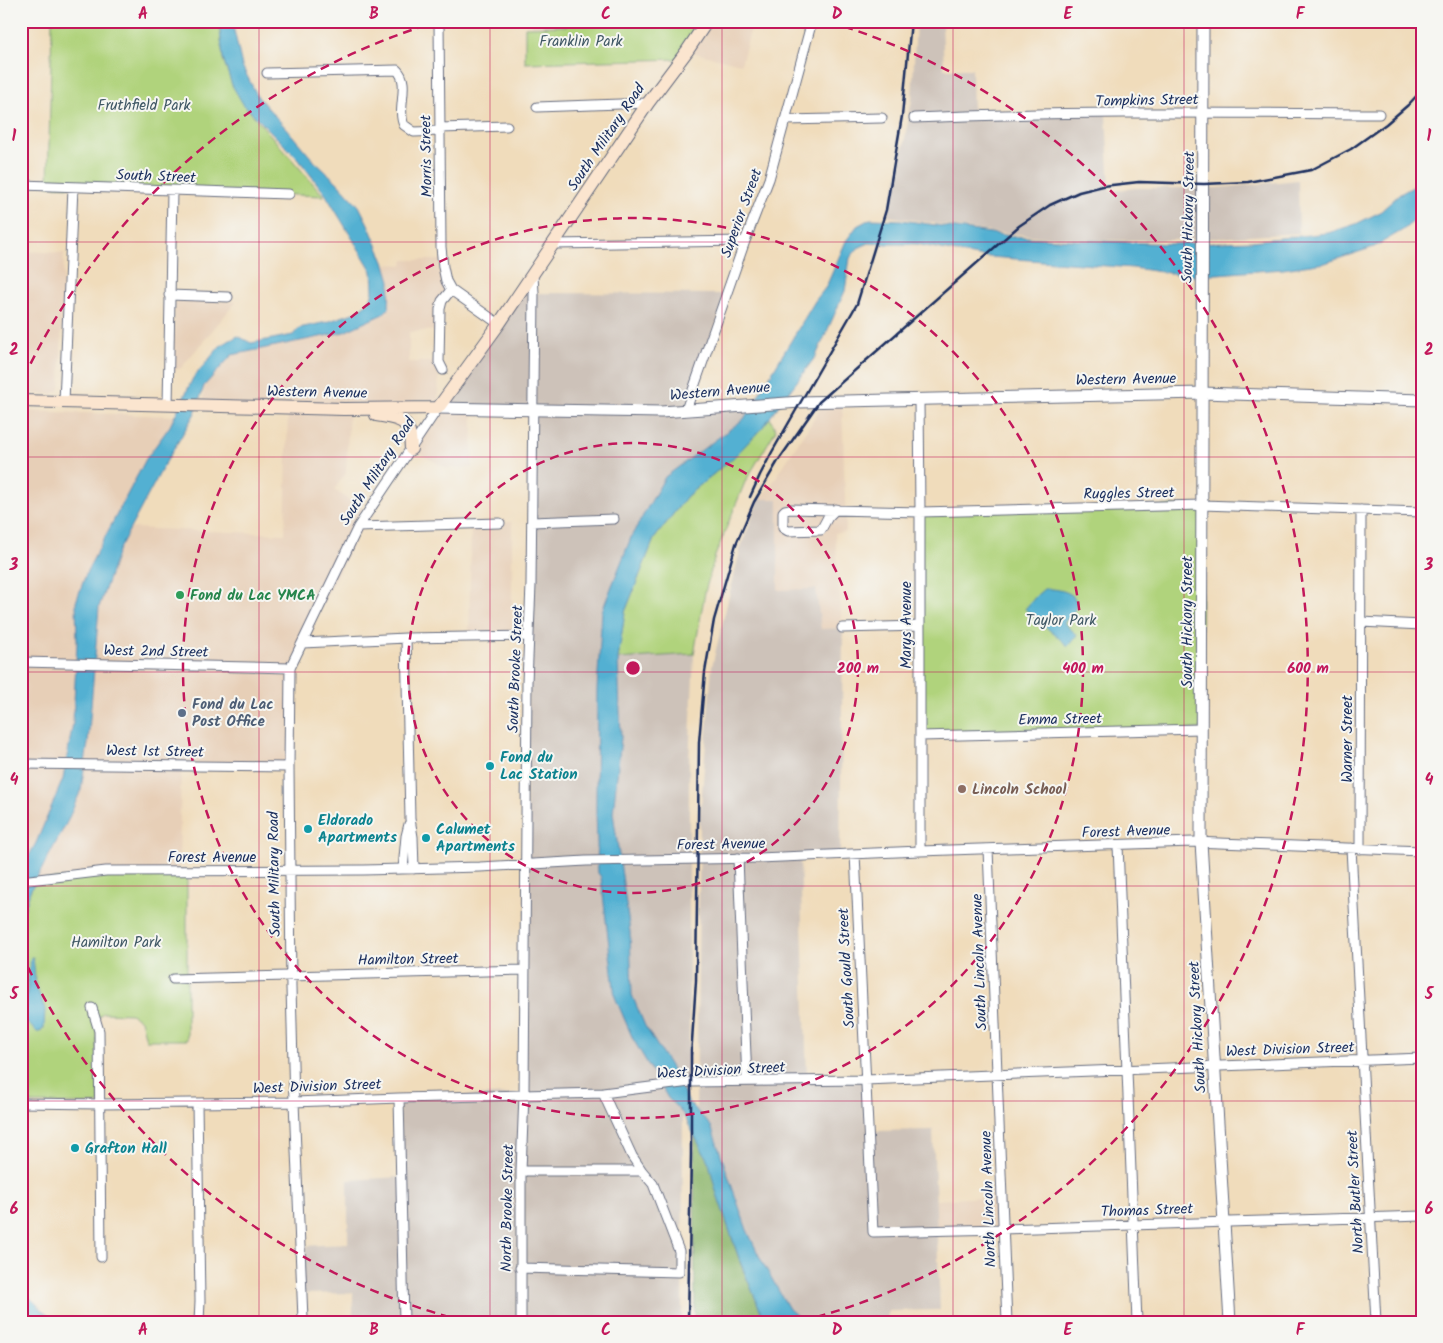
<svg xmlns="http://www.w3.org/2000/svg" width="1443" height="1343" viewBox="0 0 1443 1343" font-family="Kalam,sans-serif">
	<rect width="100%" height="100%" fill="#f6f6f2"/>
	<filter id="ink" filterUnits="userSpaceOnUse"><feTurbulence type="fractalNoise" baseFrequency=".02" numOctaves="2"/><feDisplacementMap in="SourceGraphic" scale="10" xChannelSelector="R" yChannelSelector="G"/><feConvolveMatrix kernelMatrix="1 2 1 2 8 2 1 2 1" color-interpolation-filters="sRGB"/></filter>
	<filter id="wash" filterUnits="userSpaceOnUse"><feTurbulence type="fractalNoise" baseFrequency=".0096" numOctaves="4" result="noise"/><feDisplacementMap in="SourceGraphic" scale="20" xChannelSelector="R" yChannelSelector="G"/><feGaussianBlur stdDeviation="1.12" result="paint"/><feColorMatrix in="noise" values="0 0 0 0 0 0 0 0 0 0 0 0 0 0 0 0 0 1.4 0 .05"/><feComposite in="paint" operator="in"/></filter>
	<g filter="url(#wash)">
		<rect width="100%" height="100%" fill="#f0dcbb"/>
		<path fill="#e7cfb7" d="M531 21H567V26L531 27Z
			M707 21H753L741 64 687 51Z
			M21 251 64 253 60 387 59 391 52 394H21Z
			M404 260H442L451 290 442 301 439 330 409 332V362H439L438 408 473 409 472 468H446L411 449 438 409 349 410 346 473 334 490 369 512 290 668 289 767 181 766 179 870 36 880 67 822 81 790 88 743 99 607 118 551 130 528 285 534 288 408 202 406 204 386 232 355 344 332 383 314 387 311 390 303V281L385 264 403 265Z
			M178 300 236 302 181 368 173 371 175 304Z
			M842 401 846 532 835 533 842 628 821 629 778 590V499H759L769 488 825 402Z
			M21 411 175 416 87 571 76 602 77 642 73 723 63 779 36 843 21 870Z
			M512 522V636L469 637 471 524Z
			M1002 1196 1003 1229 937 1230 936 1200Z"/>
		<path fill="#cdc2b9" d="M916 21H942L944 69H972L973 116 1106 114 1110 191 1136 188H1217L1298 180 1299 233 1185 240H1084L991 232 888 216 899 171 912 100Z
			M533 275 535 293 726 294 686 410 754 404 744 419 665 477 602 611 597 690 596 809 598 873 601 877 610 949 668 1098 683 1114 682 1322H635L634 1321 552 1319V1322H353V1293L302 1294 300 1246 348 1244V1180L401 1177 399 1098 523 1094 532 411 438 408Z
			M759 499H778V590L816 589 821 629 842 628 843 635 840 855 800 857 807 1080H865L868 1131 933 1130 940 1310 888 1311 886 1322H807L798 1317 789 1309 760 1258 747 1230 711 1126 696 1111 700 820 712 666 741 547Z
			M694 654 689 763V1083H679L645 1026 632 995 630 932 613 813 621 738 618 659Z"/>
		<path fill="#b0d37b" stroke="#66816c" d="M52 21H219L223 59 232 85 244 105 324 196 48 186Z
			M567 21H707L681 59 525 63V27L567 26Z
			M770 418 776 430 745 482 715 556 705 592 694 654 618 659 625 612 654 539 687 496 734 457Z
			M1202 505 1201 729 920 736V512Z
			M187 870V1040H146L141 1020 131 1014 103 1013 96 1020 99 1104 21 1103V920L30 891 36 880Z"/>
		<path fill="#8cb56b" stroke="#547264" d="M694 1135 709 1163 716 1191 741 1265 762 1314 768 1322H695Z"/>
		<path fill="#53b0d2" stroke="#377098" d="M219 21H232L242 66 258 97 285 127 314 161 337 182 359 206 368 224 385 264 390 281 389 308 383 314 344 332 232 355 204 386 195 413 162 469 118 551 99 607 88 743 81 790 67 822 30 891 21 920V870L36 843 63 779 73 723 77 642 76 602 87 571 146 459 170 426 193 378 221 345 238 336 251 343 293 335 299 328 327 322 356 312 370 301 373 291 372 271 326 195 299 160 243 104 232 85 223 58Z
			M1422 182V214L1403 230 1374 247 1325 263 1283 269 1190 276 1133 268 977 256 916 244H889L869 243 858 248 850 258 845 291 816 356 762 428 734 457 687 496 654 539 625 612 618 659 621 738 613 813 630 932 632 995 645 1026 670 1066 689 1103 711 1126 747 1230 760 1258 789 1309 798 1317 807 1322H768L762 1314 741 1264 716 1191 709 1163 683 1114 668 1098 633 1039 615 997 601 877 598 873 596 809 597 690 602 611 632 535 665 477 744 419 815 301 826 287 846 241 857 226 870 219 901 220 1011 236 1071 240 1173 244 1252 241 1328 233 1356 224 1380 212 1400 194Z
			M1044 589C1053 588 1072 591 1075 599 1077 602 1076 604 1076 608L1064 623 1077 635 1068 646 1025 609 1037 595Z
			M31 957H33L36 986 45 1009 44 1028 40 1032H37L25 1021 24 1018Z
			M21 1281 28 1296 51 1318 63 1322H26L21 1318Z"/>
	</g>
	<g filter="url(#ink)">
		<g fill="none" stroke-linecap="round" stroke-linejoin="round">
			<g stroke="#666c7f" stroke-width="11">
				<path id="minor" d="M439 21 441 247 443 267 446 281 451 290 499 324
					M267 73 397 70C411 83 396 109 404 125L414 132 440 131
					M537 107 648 103
					M914 118C1069 111 1224 113 1379 114
					M785 120 882 118
					M440 128 507 126
					M21 185 289 194
					M554 244 745 241
					M169 295 228 297
					M443 370 439 362 440 309 442 301 451 290
					M919 399 920 512V851
					M64 402 73 187
					M168 405 172 191
					M686 410 745 241 769 179 812 21
					M836 509 828 517 821 530 788 531 783 528V512L785 510 790 509 920 512 1202 505 1422 512
					M532 522 614 519
					M358 527 500 523
					M1361 622 1422 625
					M842 628 920 626
					M406 638 410 819 413 837 414 869
					M303 643 406 638 529 636
					M21 662 290 668
					M920 736 1201 729
					M21 764 289 767
					M1118 845 1137 1322
					M1351 848 1376 1322
					M988 849 1007 1322
					M1360 849 1361 510
					M855 854 873 1232 1003 1229 1422 1216
					M738 858 747 1081
					M403 869 406 836 409 824
					M21 881 106 871 364 870 480 867 586 861 759 858 920 851 1193 842 1422 851
					M173 979 525 970
					M92 1008 99 1031 101 1257
					M399 1098 404 1322
					M21 1103 99 1104 294 1102 399 1098 603 1093 690 1082 865 1080 1422 1058
					M197 1103 200 1301 199 1322
					M521 1171H642
					M520 1268 679 1272V1251L653 1184 642 1171 632 1156 603 1093
					M303 1319 294 1102 291 987 289 767 290 668 358 527 438 408
					M521 1322V1171L524 1094 527 682 531 585 534 293 533 275"/>
			</g>
			<g stroke="#666c7f" stroke-width="13">
				<path id="tertiary" d="M1203 21 1201 842 1230 1322
					M438 408 661 412 800 402 1202 393 1422 400"/>
			</g>
			<g stroke="#666c7f" stroke-width="14">
				<path id="secondary" d="M21 401 344 409 438 408 499 324 648 103 687 51 707 21
					M376 415C403 419 410 420 411 449"/>
			</g>
			<use href="#minor" stroke="#fff" stroke-width="9"/>
			<use href="#tertiary" stroke="#fff" stroke-width="11"/>
			<use href="#secondary" stroke="#fbe5cf" stroke-width="12"/>
			<path stroke="#1b2f5e" stroke-width="2.5" d="M750 497 760 475 772 452 857 304 886 210 902 116 911 21
				M691 1056 696 981 699 742 705 672 714 620 736 544 754 502 778 461 819 402 1019 226 1050 205 1079 192 1103 186 1139 182 1204 184 1248 182 1311 170 1351 149 1386 124 1408 105 1422 90
				M688 1322 691 1154V1049"/>
		</g>
	</g>
	<path fill="none" stroke="#c2185b" stroke-width="1" stroke-opacity="0.55" d="M259 21V1322M490 21V1322M722 21V1322M953 21V1322M1184 21V1322M21 242H1422M21 457H1422M21 672H1422M21 886H1422M21 1101H1422"/>
	<g fill="none" stroke="#c2185b" stroke-width="2.5" stroke-dasharray="9 6">
		<circle cx="633" cy="668" r="225"/>
		<circle cx="633" cy="668" r="450"/>
		<path d="M464 1321A675 675 0 0 1 24 959M24 377A675 675 0 0 1 436 22M830 22A675 675 0 0 1 802 1321"/>
	</g>
	<circle fill="#2e9e5b" stroke="#f6f6f2" stroke-width="2" cx="180" cy="595" r="5"/>
	<circle fill="#5c6f8a" stroke="#f6f6f2" stroke-width="2" cx="182" cy="713" r="5"/>
	<g fill="#0f9aa8" stroke="#f6f6f2" stroke-width="2">
		<circle cx="490" cy="766" r="5"/>
		<circle cx="308" cy="829" r="5"/>
		<circle cx="426" cy="838" r="5"/>
		<circle cx="75" cy="1148" r="5"/>
	</g>
	<circle fill="#8d6e63" stroke="#f6f6f2" stroke-width="2" cx="962" cy="789" r="5"/>
	<g text-anchor="middle" stroke-width="4" stroke-linejoin="round" paint-order="stroke">
		<g font-size="15" fill="#405865" stroke="#f6f6f2">
			<text x="581" y="46">Franklin Park</text>
			<text x="144" y="110">Fruthfield Park</text>
			<text x="1061" y="625">Taylor Park</text>
			<text x="116" y="947">Hamilton Park</text>
		</g>
		<g font-size="15" fill="#1b2f5e" stroke="#f6f6f2">
			<text transform="translate(1147 100) rotate(-1)" y="5">Tompkins Street</text>
			<text transform="translate(606 137) rotate(-56)" y="5">South Military Road</text>
			<text transform="translate(426 156) rotate(-91)" y="5">Morris Street</text>
			<text transform="translate(156 176) rotate(2)" y="5">South Street</text>
			<text transform="translate(741 213) rotate(-70)" y="5">Superior Street</text>
			<text transform="translate(1188 217) rotate(-89)" y="5">South Hickory Street</text>
			<text transform="translate(1126 379) rotate(-1)" y="5">Western Avenue</text>
			<text transform="translate(720 391) rotate(-5)" y="5">Western Avenue</text>
			<text transform="translate(317 392) rotate(1)" y="5">Western Avenue</text>
			<text transform="translate(377 471) rotate(-57)" y="5">South Military Road</text>
			<text transform="translate(1129 493) rotate(-1)" y="5">Ruggles Street</text>
			<text transform="translate(1187 622) rotate(-90)" y="5">South Hickory Street</text>
			<text transform="translate(906 625) rotate(-90)" y="5">Marys Avenue</text>
			<text transform="translate(156 651) rotate(1)" y="5">West 2nd Street</text>
			<text transform="translate(515 669) rotate(-88)" y="5">South Brooke Street</text>
			<text transform="translate(1060 719) rotate(-1)" y="5">Emma Street</text>
			<text transform="translate(1347 739) rotate(-90)" y="5">Warner Street</text>
			<text transform="translate(155 751) rotate(1)" y="5">West 1st Street</text>
			<text transform="translate(1126 831) rotate(-2)" y="5">Forest Avenue</text>
			<text transform="translate(721 844) rotate(-1)" y="5">Forest Avenue</text>
			<text x="212" y="862">Forest Avenue</text>
			<text transform="translate(274 874) rotate(-91)" y="5">South Military Road</text>
			<text transform="translate(408 959) rotate(-1)" y="5">Hamilton Street</text>
			<text transform="translate(979 962) rotate(-92)" y="5">South Lincoln Avenue</text>
			<text transform="translate(846 968) rotate(-93)" y="5">South Gould Street</text>
			<text transform="translate(1197 1027) rotate(-93)" y="5">South Hickory Street</text>
			<text transform="translate(1290 1049) rotate(-2)" y="5">West Division Street</text>
			<text transform="translate(721 1070) rotate(-3)" y="5">West Division Street</text>
			<text transform="translate(317 1086) rotate(-2)" y="5">West Division Street</text>
			<text transform="translate(1355 1192) rotate(-93)" y="5">North Butler Street</text>
			<text transform="translate(988 1199) rotate(-92)" y="5">North Lincoln Avenue</text>
			<text transform="translate(507 1208) rotate(-89)" y="5">North Brooke Street</text>
			<text transform="translate(1147 1210) rotate(-2)" y="5">Thomas Street</text>
		</g>
		<g font-size="15" font-weight="bold" fill="#27864d" stroke="#f6f6f2" text-anchor="start">
			<text x="190" y="600">Fond du Lac YMCA</text>
		</g>
		<g font-size="15" font-weight="bold" fill="#4e5e75" stroke="#f6f6f2" text-anchor="start">
			<text x="192" y="709">Fond du Lac<tspan x="192" dy="17">Post Office</tspan></text>
		</g>
		<g font-size="15" font-weight="bold" fill="#0d838f" stroke="#f6f6f2" text-anchor="start">
			<text x="500" y="762">Fond du<tspan x="500" dy="17">Lac Station</tspan></text>
			<text x="318" y="825">Eldorado<tspan x="318" dy="17">Apartments</tspan></text>
			<text x="436" y="834">Calumet<tspan x="436" dy="17">Apartments</tspan></text>
			<text x="85" y="1153">Grafton Hall</text>
		</g>
		<g font-size="15" font-weight="bold" fill="#785e54" stroke="#f6f6f2" text-anchor="start">
			<text x="972" y="794">Lincoln School</text>
		</g>
	</g>
	<circle cx="633" cy="668" r="8" fill="#c2185b" stroke="#f6f6f2" stroke-width="2.5"/>
	<g font-size="15" text-anchor="middle" font-weight="bold" fill="#c2185b" stroke="#f6f6f2" stroke-width="4" stroke-linejoin="round" paint-order="stroke">
		<text x="858" y="673">200 m</text>
		<text x="1083" y="673">400 m</text>
		<text x="1308" y="673">600 m</text>
	</g>
	<rect width="1443" height="1343" fill="none" stroke="#f6f6f2" stroke-width="55"/>
	<rect x="28" y="28" width="1388" height="1288" fill="none" stroke="#c2185b" stroke-width="2"/>
	<g font-size="16" text-anchor="middle" font-weight="bold" fill="#c2185b">
		<text x="143" y="19">A</text>
		<text x="374" y="19">B</text>
		<text x="606" y="19">C</text>
		<text x="837" y="19">D</text>
		<text x="1068" y="19">E</text>
		<text x="1300" y="19">F</text>
		<text x="14" y="141">1</text>
		<text x="1429" y="141">1</text>
		<text x="14" y="355">2</text>
		<text x="1429" y="355">2</text>
		<text x="14" y="570">3</text>
		<text x="1429" y="570">3</text>
		<text x="14" y="785">4</text>
		<text x="1429" y="785">4</text>
		<text x="14" y="999">5</text>
		<text x="1429" y="999">5</text>
		<text x="14" y="1214">6</text>
		<text x="1429" y="1214">6</text>
		<text x="143" y="1335">A</text>
		<text x="374" y="1335">B</text>
		<text x="606" y="1335">C</text>
		<text x="837" y="1335">D</text>
		<text x="1068" y="1335">E</text>
		<text x="1300" y="1335">F</text>
	</g>
</svg>
